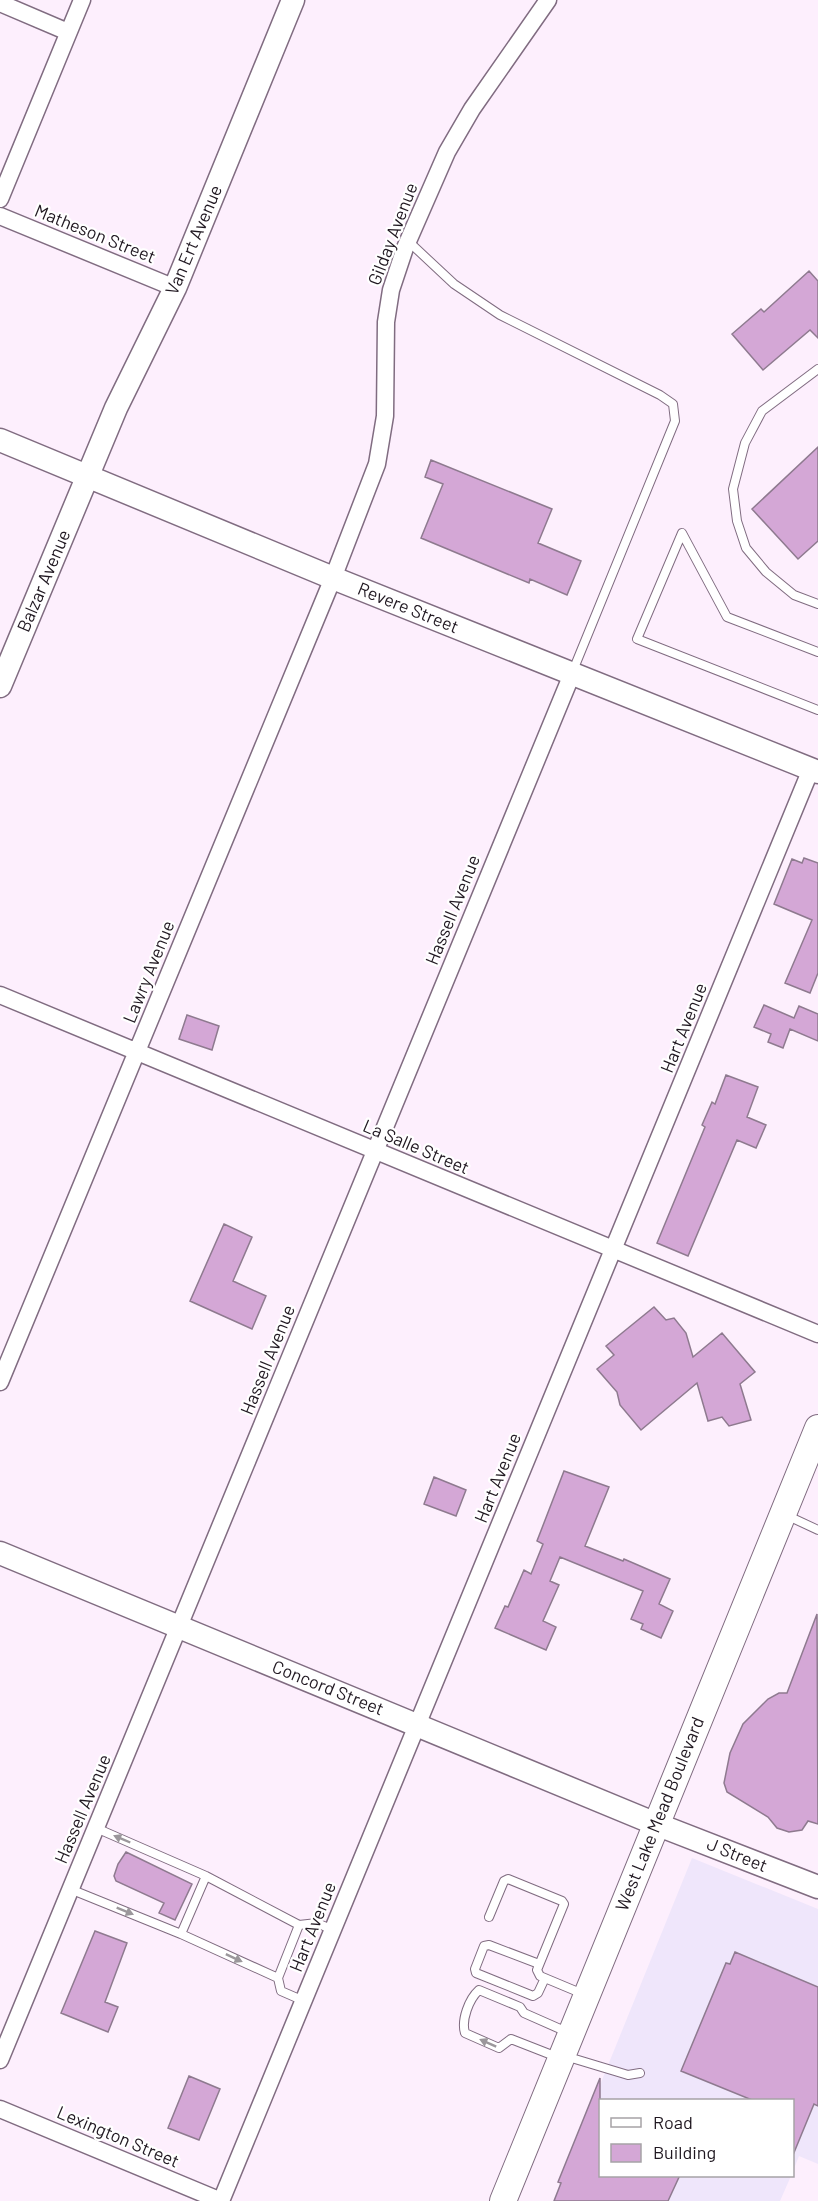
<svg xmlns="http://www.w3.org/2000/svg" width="818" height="2201" viewBox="0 0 818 2201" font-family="Barlow,sans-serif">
	<rect width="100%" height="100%" fill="#fdeffd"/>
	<path fill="#efe6fb" d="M692 1858 818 1909V2164L799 2156 793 2171 792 2100H600V2176H791L780 2201H553Z"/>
	<path fill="#d4a7d6" stroke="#8e7a8f" stroke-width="1.5" d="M809 271 818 281V338L810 330 763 370 732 334 761 309 764 312Z
		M818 447V541L798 559 752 509Z
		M431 460 552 509 538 543 581 561 567 595 530 579 529 583 421 538 443 484 425 477Z
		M804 858 818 863V973L810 993 785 983 812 920 774 904 792 859 802 863Z
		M764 1005 794 1018 799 1006 818 1014V1041L790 1029 783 1048 768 1042 771 1034 754 1027Z
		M187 1015 219 1026 212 1050 179 1039Z
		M726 1075 758 1087 747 1117 766 1125 756 1148 737 1140 688 1256 657 1243 705 1127 702 1125 712 1102 715 1104Z
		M224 1224 252 1237 233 1281 266 1296 252 1329 190 1301Z
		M654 1307 666 1320 674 1318 686 1333 693 1357 722 1333 755 1372 740 1384 751 1420 729 1426 722 1417 708 1421 697 1383 641 1430 620 1405 617 1392 597 1369 614 1355 606 1346Z
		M564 1471 609 1487 585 1546 623 1561 624 1559 670 1579 659 1604 673 1611 661 1638 641 1629 643 1624 631 1619 643 1591 560 1557 550 1581 559 1585 543 1621 556 1627 546 1650 495 1628 505 1606 508 1607 524 1570 531 1574 543 1544 537 1541Z
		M434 1477 466 1490 456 1516 424 1504Z
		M817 1614 818 1824 808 1821 802 1830 789 1832 777 1828 768 1817 727 1792 724 1783 730 1753 743 1724 768 1699 779 1693H787Z
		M126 1852 192 1884 175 1920 159 1913 164 1903 116 1881 114 1876 118 1864Z
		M95 1931 127 1943 105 2002 118 2007 108 2032 61 2013Z
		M735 1952 818 1987V2106L814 2104 793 2155 792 2100H752L681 2071 726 1963 730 1964Z
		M189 2076 220 2089 199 2140 168 2128Z
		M600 2078V2175H680L668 2201H554L561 2183 558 2182Z"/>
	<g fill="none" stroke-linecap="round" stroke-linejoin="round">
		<g stroke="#806c81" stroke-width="10">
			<path id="lane" d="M408 241 454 284 500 315 660 395 673 404 675 421 572 673
				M818 369 762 411 745 443 733 489 737 521 746 548 766 572 794 595 818 604
				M818 652 727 617 682 533 637 639 818 710
				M786 1515 818 1530
				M70 1889 181 1934 206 1876 96 1828
				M489 1917 504 1881 508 1879 562 1901 564 1904 537 1970 540 1976 583 1994
				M299 1925 317 1923 333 1930
				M181 1934 278 1978 299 1925 206 1876
				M539 1964 489 1945 484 1946 475 1969 476 1973 533 1996 538 1993 545 1978
				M278 1978 281 1991 304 2001
				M565 2056 628 2075 640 2073
				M557 2057 511 2039 499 2048 465 2033C461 2020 469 1999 479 1990L520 2007 524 2013 567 2032"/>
		</g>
		<g stroke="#806c81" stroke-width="19">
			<path id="street" d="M0 3 68 32
				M0 199 82 0
				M0 216 175 288
				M0 995 818 1334
				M0 1382 333 578 377 464 385 416 386 322 391 290 405 248 447 152 472 109 548 0
				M0 2060 572 674
				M0 2109 221 2201 811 769"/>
		</g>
		<g stroke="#806c81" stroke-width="25">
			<path id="secondary" d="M0 440 333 578 818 772
				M0 686 116 408 175 288 293 0
				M0 1553 656 1824 818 1887"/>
		</g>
		<g stroke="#806c81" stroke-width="28">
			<path id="primary" d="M503 2201 818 1428"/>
		</g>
		<use href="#lane" stroke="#fff" stroke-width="8"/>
		<use href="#street" stroke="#fff" stroke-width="16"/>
		<use href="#secondary" stroke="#fff" stroke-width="22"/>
		<use href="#primary" stroke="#fff" stroke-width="26"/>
	</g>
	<defs><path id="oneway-solid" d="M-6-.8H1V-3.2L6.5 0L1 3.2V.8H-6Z" transform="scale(1.5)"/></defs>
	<g fill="#9b979b">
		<use href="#oneway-solid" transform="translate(122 1839) rotate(-157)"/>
		<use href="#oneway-solid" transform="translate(125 1911) rotate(22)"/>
		<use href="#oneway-solid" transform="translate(234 1958) rotate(25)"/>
		<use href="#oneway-solid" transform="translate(488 2043) rotate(-156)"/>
	</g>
	<g text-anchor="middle" stroke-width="4.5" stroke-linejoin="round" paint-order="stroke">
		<g font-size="18" fill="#201821" stroke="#fff">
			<text transform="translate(95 234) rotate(22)" y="6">Matheson Street</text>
			<text transform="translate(393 234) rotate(-69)" y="6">Gilday Avenue</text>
			<text transform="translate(194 240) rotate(-67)" y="6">Van Ert Avenue</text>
			<text transform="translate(44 581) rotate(-67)" y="6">Balzar Avenue</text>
			<text transform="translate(408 608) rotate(22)" y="6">Revere Street</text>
			<text transform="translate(453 910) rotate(-68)" y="6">Hassell Avenue</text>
			<text transform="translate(149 972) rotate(-68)" y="6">Lawry Avenue</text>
			<text transform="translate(684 1028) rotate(-68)" y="6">Hart Avenue</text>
			<text transform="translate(416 1147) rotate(23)" y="6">La Salle Street</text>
			<text transform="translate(268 1360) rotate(-68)" y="6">Hassell Avenue</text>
			<text transform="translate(498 1478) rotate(-68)" y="6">Hart Avenue</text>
			<text transform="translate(328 1688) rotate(22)" y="6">Concord Street</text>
			<text transform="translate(83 1809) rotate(-67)" y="6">Hassell Avenue</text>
			<text transform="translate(660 1814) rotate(-68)" y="6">West Lake Mead Boulevard</text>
			<text transform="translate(737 1855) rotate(22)" y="6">J Street</text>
			<text transform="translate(313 1927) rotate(-68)" y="6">Hart Avenue</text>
			<text transform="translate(118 2137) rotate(23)" y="6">Lexington Street</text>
		</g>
	</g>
	<rect x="599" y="2099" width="195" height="78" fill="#ffffff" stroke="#a6a3a6" stroke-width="1.5"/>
	<rect x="611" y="2118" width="30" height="9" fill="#ffffff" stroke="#a6a3a6" stroke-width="1.5"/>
	<text x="653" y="2129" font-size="18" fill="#201821">Road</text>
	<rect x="611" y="2144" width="30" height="18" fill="#d4a7d6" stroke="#a6a3a6" stroke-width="1.5"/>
	<text x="653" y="2159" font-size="18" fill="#201821">Building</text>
</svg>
